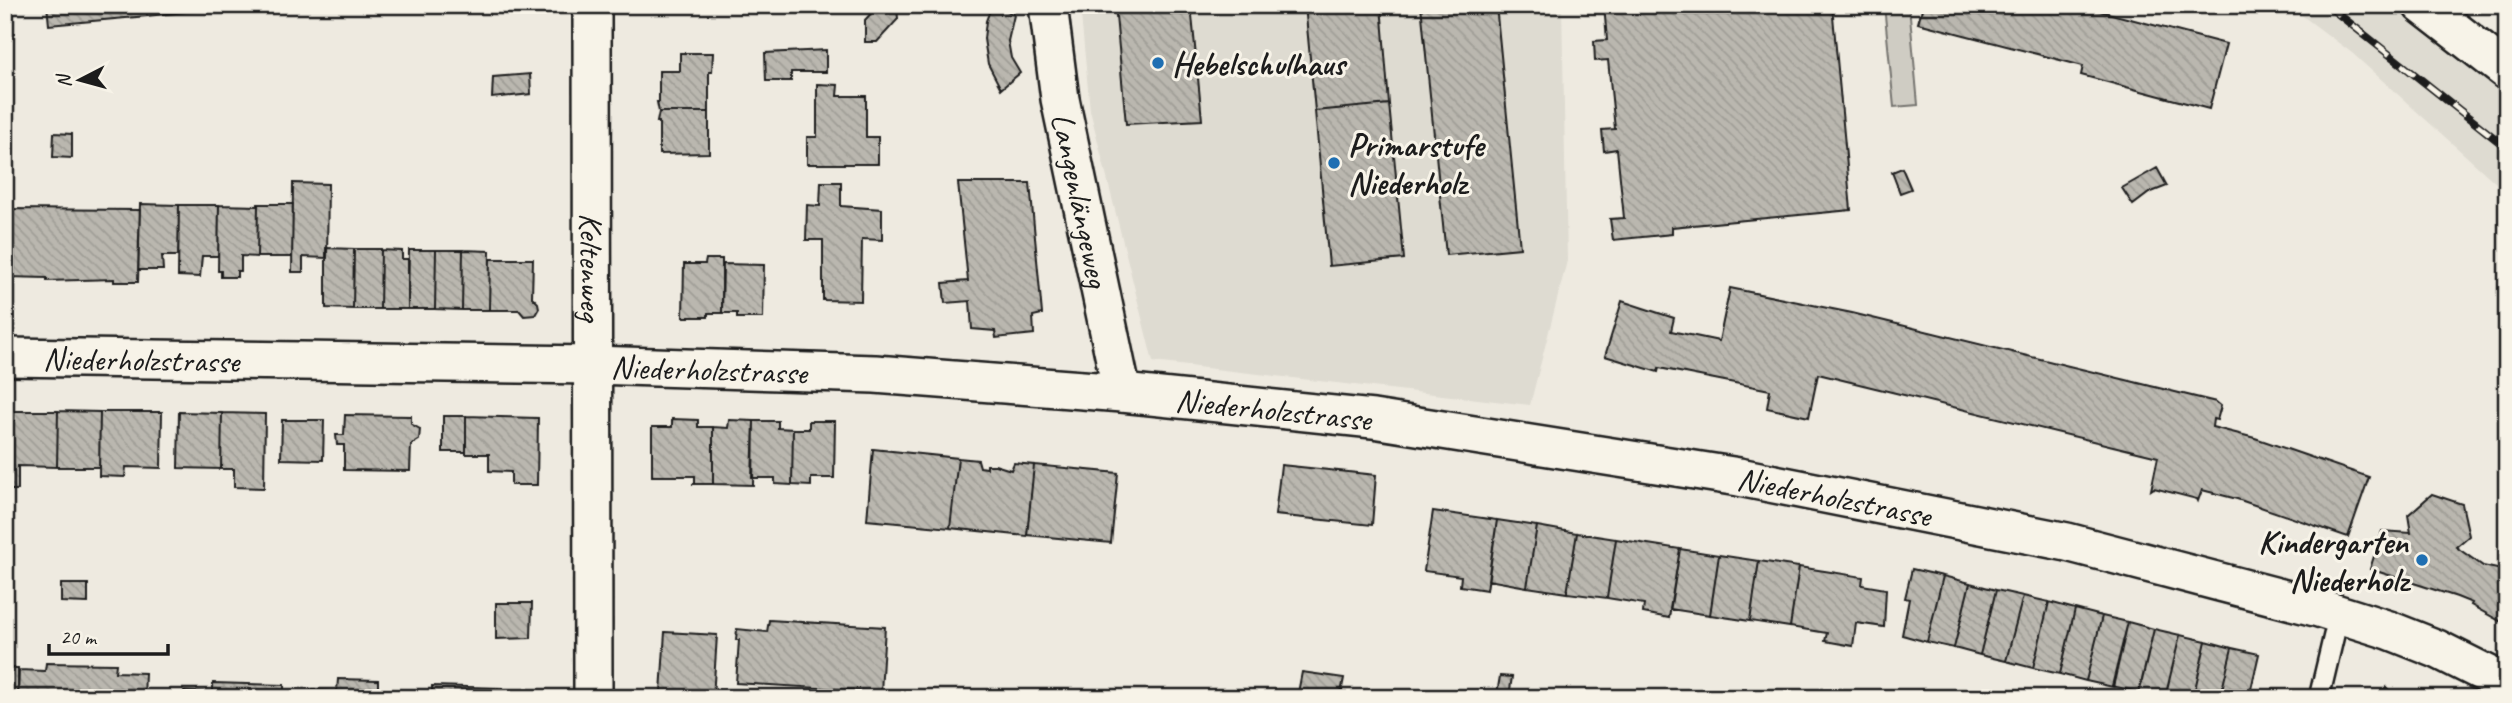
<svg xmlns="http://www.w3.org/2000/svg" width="2512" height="703" viewBox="0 0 2512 703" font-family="Caveat,sans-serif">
	<defs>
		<pattern id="building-back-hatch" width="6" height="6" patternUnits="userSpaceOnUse" patternTransform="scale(1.75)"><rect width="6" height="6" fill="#bab7af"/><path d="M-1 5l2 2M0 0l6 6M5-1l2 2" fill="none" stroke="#9f9d96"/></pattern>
	</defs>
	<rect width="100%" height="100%" fill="#eeeae0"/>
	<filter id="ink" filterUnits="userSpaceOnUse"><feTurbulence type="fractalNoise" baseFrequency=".0143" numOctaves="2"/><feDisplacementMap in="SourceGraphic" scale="14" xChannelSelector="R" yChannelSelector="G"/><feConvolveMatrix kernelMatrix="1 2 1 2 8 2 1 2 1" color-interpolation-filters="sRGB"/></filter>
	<g filter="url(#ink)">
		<path fill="#dedbd1" d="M1080 5H1562L1567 261 1530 405 1153 362 1090 110Z
			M2288 5H2422L2507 71V193L2352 53Z"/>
		<path fill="#cfccc3" stroke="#767470" stroke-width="2" d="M1884 5H1909L1918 105 1894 107Z"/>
		<path fill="url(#building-back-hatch)" stroke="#1c1c1c" stroke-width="2" d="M47 5H146L147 16 49 25Z
			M146 5H245V6L147 16Z
			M888 5 897 7 898 19 877 42H865V20L875 9Z
			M992 5H997L1014 15 1008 41 1011 58 1020 73 1001 89 988 64 984 39 986 21Z
			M1115 5H1191L1202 120 1126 124Z
			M1305 5H1381L1389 104 1315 111Z
			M1421 5H1496L1520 248 1446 255Z
			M1604 5H1832L1851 210 1672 227V234L1613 240 1610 219 1624 218 1617 149 1604 151 1602 130 1615 129 1608 60 1595 61 1594 41 1607 40Z
			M1923 5H2077L2226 44 2209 109 2081 75 2083 66 1918 23Z
			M826 50V72H791V81H766L765 53Z
			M680 53H713L712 72H709V112H659L657 102H659V71H680Z
			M530 74 531 94 492 98 493 77Z
			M817 84 838 85 837 96H866V137H878V164H807V137H817Z
			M1389 104 1404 259 1329 266 1315 111Z
			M659 112H709V153L659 154V122H657Z
			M54 133 72 134V158L53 157Z
			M1902 168 1911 189 1900 193 1892 172Z
			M2157 168 2167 186 2149 193 2133 205 2122 188Z
			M821 182H841V206L882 209V240L862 239 861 301 823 300V240H806L807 205 820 206Z
			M293 183 328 184 327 258 303 257V272H292Z
			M958 183H1030L1042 314 1033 316 1034 334 996 338 995 331 972 329 970 301 945 303 943 283 968 281Z
			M140 204 179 205 178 256H162L163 270H138Z
			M258 204H293L292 257H257Z
			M179 205H219L218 256H202L200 277 178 276Z
			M219 205 258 206 257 257 241 256V271H237V277H221V271H218Z
			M5 209 140 210 138 282H114V279L47 281V278L8 277V280H5Z
			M326 248 354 249 353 309 326 308Z
			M354 249H381L380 309H353Z
			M381 250 402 251V259H408V309H380Z
			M409 250H436L435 309H408Z
			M436 250H463L462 310 435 309Z
			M463 250 490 251 489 310H462Z
			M490 259H533L532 297 538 303 539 308 535 315 524 316 519 310H489Z
			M706 259H722V313H708V317H683L684 264H705Z
			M723 264 764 265 763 318H737V313H722Z
			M1730 288 1852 313 2216 402 2221 406 2217 420 2213 419 2212 427 2255 438 2369 477 2348 537 2237 499 2202 490 2198 501 2197 499 2154 488 2151 490 2158 457 1818 374 1809 417 1767 408 1770 390 1659 368 1658 372 1605 356 1622 301 1674 318 1671 331 1719 341Z
			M14 411H58L57 467 18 466V490H5V420H14Z
			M58 411 100 412 99 467H57Z
			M100 412H162L161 468 126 467 125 477 99 476Z
			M179 412 222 413 221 469 178 468Z
			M222 413 265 414 264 488 234 487V469H221Z
			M345 415 411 416V424L420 429 419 440 411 445 410 471 344 470V445H337L336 435H344Z
			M443 416H466V452H443Z
			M466 416 538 418 537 485H511V472L489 471V454H466Z
			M672 419 698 420V427H713V484H692H695V476H652V427H672Z
			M282 420H324L323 460 281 459Z
			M729 420 754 421 753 485 713 484V427L728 428Z
			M754 421H778V428L793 429 792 485 775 484V478H752Z
			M809 421H835L834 478H811V486L792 485 793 429H809Z
			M873 449 958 458 950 528 867 520Z
			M958 458 978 460 980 467 987 468V465H995L1011 470 1014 463 1034 465 1027 536 950 528Z
			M1034 465 1118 473 1111 543 1027 535Z
			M1281 465 1376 475 1372 525 1275 515Z
			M2432 494 2462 504 2469 536 2456 547 2483 566 2507 571V625L2471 605 2472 603 2457 597 2370 569 2382 531 2411 533 2408 515Z
			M1433 511 1497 520 1487 590 1460 586 1461 576 1424 571Z
			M1497 520 1537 526 1527 587 1488 580Z
			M1537 526 1577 533 1567 593 1527 587Z
			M1577 533 1616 539 1607 598 1567 593Z
			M1616 539 1680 549 1669 618 1643 613 1644 604 1607 598Z
			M1680 549 1719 555 1710 615 1670 609Z
			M1719 555 1759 561 1750 621 1710 615Z
			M1759 561 1799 567 1790 627 1750 621Z
			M1799 567 1863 577 1862 585 1886 589 1884 627 1856 623 1853 646 1825 641 1827 633 1790 627Z
			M1912 569 1943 576 1927 642 1902 635 1909 599 1905 598Z
			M1943 576 1970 583 1954 648 1927 642Z
			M1970 583 1996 590 1980 655 1954 648Z
			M61 584H88V603L61 602Z
			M1996 590 2023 596 2006 661 1980 655Z
			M2023 596 2049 602 2033 668 2006 661Z
			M2049 602 2075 609 2060 674 2033 668Z
			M496 603H532L531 638 496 639Z
			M2075 609 2102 616 2086 681 2060 674Z
			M2102 616 2128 622 2113 687 2086 681Z
			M769 620 885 627 881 692 736 683 739 640H736L737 629 767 632Z
			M2128 622 2154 629 2139 692 2112 686Z
			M2154 629 2180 635 2165 698H2138Z
			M665 632 717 635 713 698H681L661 692Z
			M2180 635 2206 641 2193 698H2165Z
			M2206 641 2232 648 2220 698H2193Z
			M2232 648 2259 654 2249 698H2220Z
			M46 663 116 664 115 672 145 673 144 698H18L19 670 45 671Z
			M5 668H18V698H5Z
			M1302 672 1344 678 1340 698H1297Z
			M1500 676 1512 677 1509 696 1497 694Z
			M338 679 378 680V691L405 692V698H310L311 690 337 691Z
			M213 683 284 685V693H310V698H184V691L213 692Z
			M432 686 502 688 503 696 531 698H405V694L432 695Z
			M2386 687 2396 698H2375Z"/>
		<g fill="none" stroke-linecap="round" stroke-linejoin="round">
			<g stroke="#1c1c1c" stroke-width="24">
				<path id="service" d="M2319 698 2339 614"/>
			</g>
			<g stroke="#1c1c1c" stroke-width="42">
				<g id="minor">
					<path id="s1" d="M592 5 593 698"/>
					<path id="s2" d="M1048 5 1060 99 1122 393"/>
					<path d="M2422 5 2507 71"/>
					<path id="s3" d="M5 357 593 365 875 374 1122 393 1373 419 1739 477 2067 542 2319 608 2389 630 2437 649 2487 674 2507 688"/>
				</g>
			</g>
			<use href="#service" stroke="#f7f3e8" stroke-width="19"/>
			<use href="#minor" stroke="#f7f3e8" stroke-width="37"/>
			<g stroke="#1c1c1c" stroke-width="8">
				<path id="rail" d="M2327 5 2507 148"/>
			</g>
			<use href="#rail" stroke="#f7f3e8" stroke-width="5" stroke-dasharray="16" stroke-linecap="butt"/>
		</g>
	</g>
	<g fill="#1f6fb2" stroke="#f7f3e8" stroke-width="2.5">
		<circle cx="1158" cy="63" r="7"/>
		<circle cx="1334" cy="163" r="7"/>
		<circle cx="2422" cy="560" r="7"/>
	</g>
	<g text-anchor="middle" stroke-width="6" stroke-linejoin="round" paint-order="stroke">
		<g font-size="33" font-weight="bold" fill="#1c1c1c" stroke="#f7f3e8" text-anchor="start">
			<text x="1172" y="75">Hebelschulhaus</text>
			<text x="1348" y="156">Primarstufe<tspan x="1348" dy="38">Niederholz</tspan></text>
			<text x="2408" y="553" text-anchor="end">Kindergarten<tspan x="2408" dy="38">Niederholz</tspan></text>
		</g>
		<g font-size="33" fill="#1c1c1c" stroke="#f7f3e8">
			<text dy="12" stroke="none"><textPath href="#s2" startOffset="198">Langenlängeweg</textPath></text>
			<text dy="12" stroke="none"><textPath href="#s1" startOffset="262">Keltenweg</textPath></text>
			<text dy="12" stroke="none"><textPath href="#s3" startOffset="136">Niederholzstrasse</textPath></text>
			<text dy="12" stroke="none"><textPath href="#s3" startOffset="704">Niederholzstrasse</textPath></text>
			<text dy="12" stroke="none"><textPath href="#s3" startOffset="1270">Niederholzstrasse</textPath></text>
			<text dy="12" stroke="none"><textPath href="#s3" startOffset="1838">Niederholzstrasse</textPath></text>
		</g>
	</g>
	<rect width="2512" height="703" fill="none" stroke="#f7f3e8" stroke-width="28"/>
	<rect x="14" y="14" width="2484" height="675" fill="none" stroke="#1c1c1c" stroke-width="2.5" filter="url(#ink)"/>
	<g transform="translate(80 80) rotate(264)" stroke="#f7f3e8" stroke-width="5" paint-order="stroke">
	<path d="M0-5L12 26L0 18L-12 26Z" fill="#1c1c1c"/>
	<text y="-10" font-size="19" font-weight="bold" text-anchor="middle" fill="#1c1c1c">N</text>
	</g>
	<path d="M49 644v10h119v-10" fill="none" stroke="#1c1c1c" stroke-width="3.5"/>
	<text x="60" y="644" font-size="21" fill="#1c1c1c" stroke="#f7f3e8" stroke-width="5" paint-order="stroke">20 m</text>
</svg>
